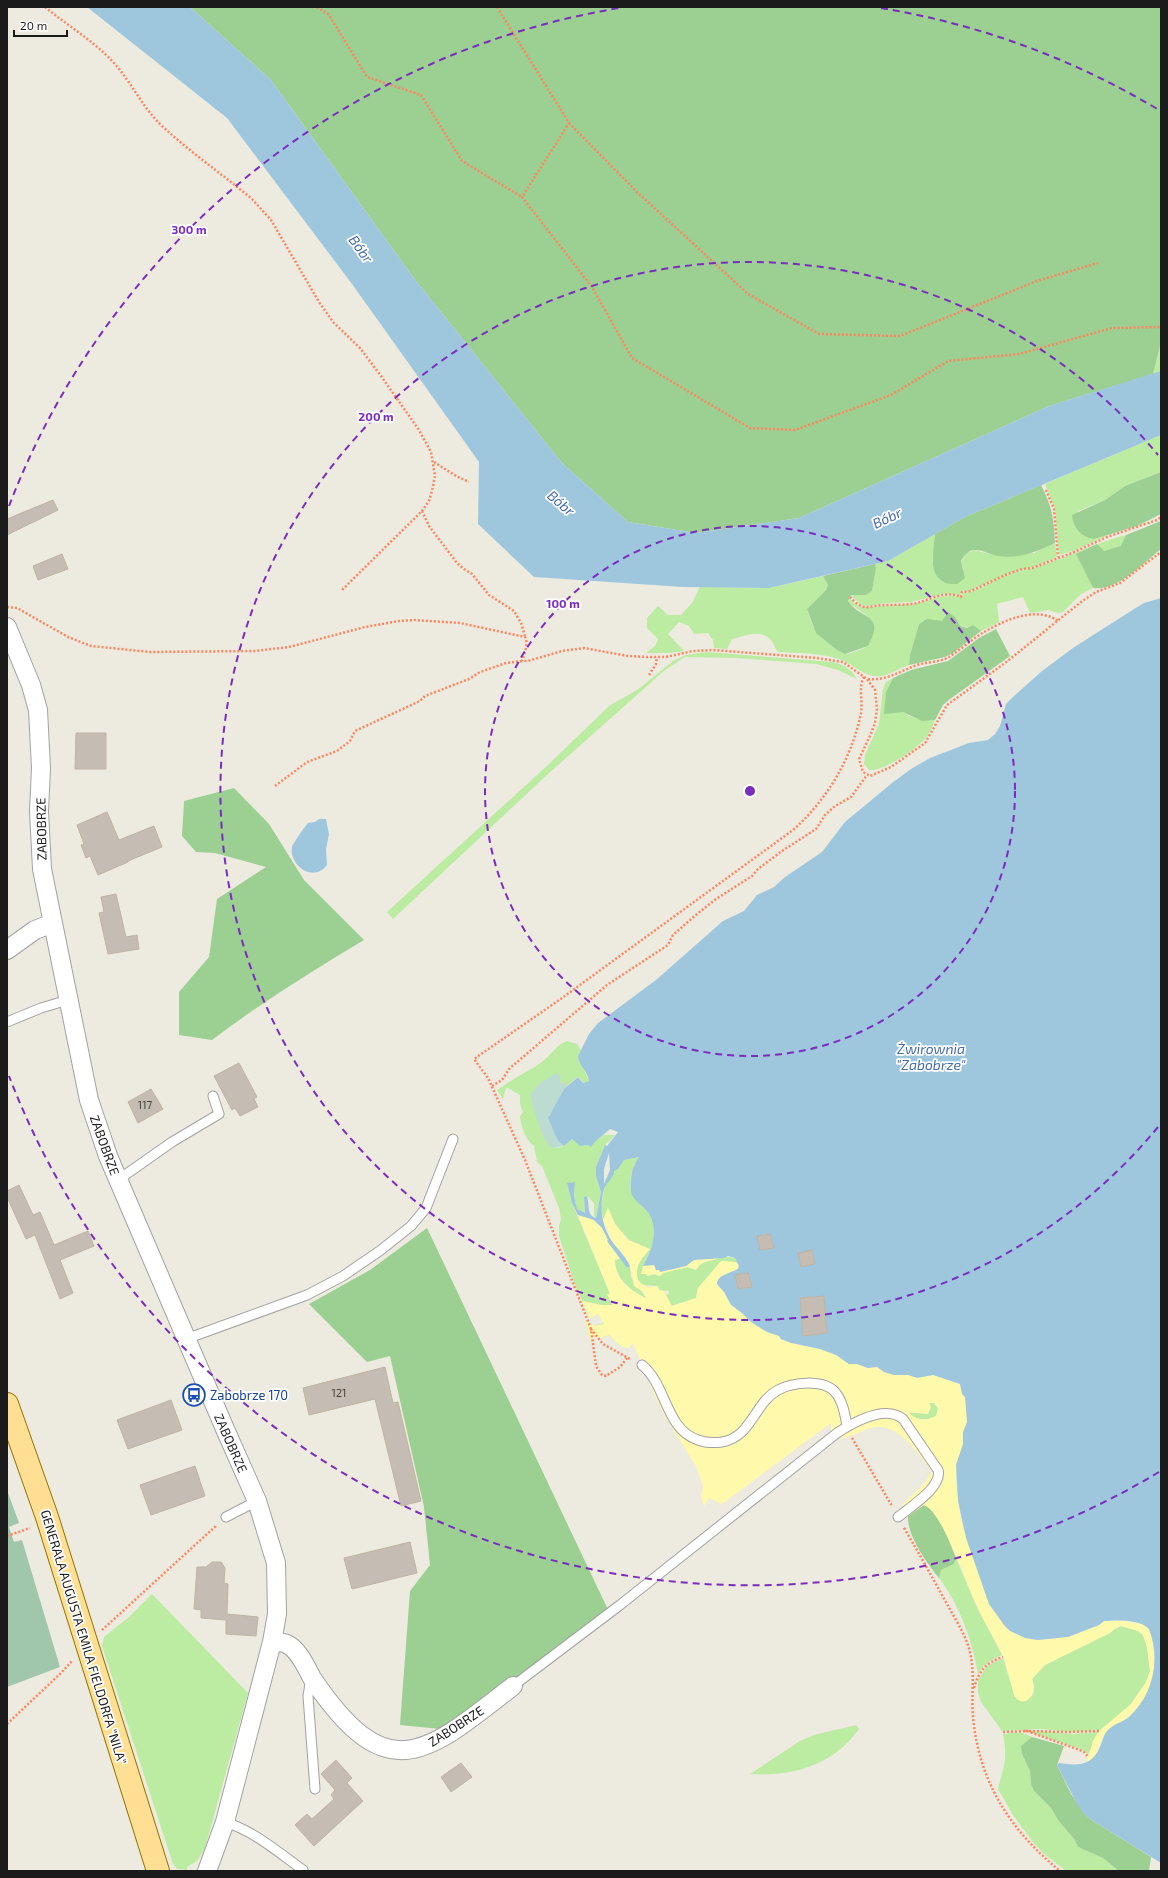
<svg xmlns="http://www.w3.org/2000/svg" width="1168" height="1878" viewBox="0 0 1168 1878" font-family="'Exo 2',sans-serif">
	<rect width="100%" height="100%" fill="#edebe0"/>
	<path fill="#bceba2" d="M1161 342V371L1153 374Z
		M1161 435V472L1125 486 1105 500 1078 511 1094 539 1110 534 1076 550 1059 555 1055 509 1045 484Z
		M935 534 932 562 964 570 961 562 967 553 974 550 998 556 1034 553 1055 543 1057 557 1036 566 1009 573 969 591 962 590 960 596 955 594H943L911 602 886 603 868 606 861 605 851 595H866L872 591 876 568 875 564 888 561Z
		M1126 535 1122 546 1109 550 1076 554 1093 588 1081 594 1063 612 1059 613 1048 610 1030 613 1023 597 997 604 999 622 981 631 978 629 960 626 956 618 942 621 919 624 910 655 909 665C899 668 891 675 881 676 864 678 854 664 839 659 820 653 798 653 778 652 775 649 774 644 772 641 762 628 745 636 732 639L727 649 714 648 713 640 708 633 694 634 689 626 679 622 668 634 684 651 668 653H646L655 646 658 639 647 628V618L658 606 668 615H681L692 603 700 587 769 588 823 576 828 585 826 590 807 609C807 612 815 630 816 632 818 635 844 654 847 654 853 653 862 649 868 646 881 622 868 616 849 603L848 597C852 600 856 605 860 607 864 608 914 604 919 603 934 599 946 593 962 598L963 593C978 592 990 582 1003 576 1013 572 1023 571 1033 568 1065 559 1094 543 1126 535Z
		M706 652 833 662C845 665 851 669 857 679L838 670 816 664 736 658 685 657 665 670 548 774 393 919 387 912 550 763 609 706 637 690 673 661 686 655Z
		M893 678 886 692C901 711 909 722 935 720 933 725 931 730 928 735 920 747 884 772 869 770L864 764 865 755 879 724 883 689 886 682Z
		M567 1041 577 1044 581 1050 578 1056 589 1081 583 1083 579 1077H577L568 1085 560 1082V1076L537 1117 547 1141 556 1148 565 1146 566 1143 572 1139 581 1146 588 1145 591 1146 593 1143 604 1135H615L605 1145 596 1167V1176L601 1192 596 1218 594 1215V1203L587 1196 584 1197 585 1213 577 1209 574 1196 575 1182 567 1183 572 1203 610 1294 629 1348 619 1345 609 1335 600 1338 594 1336 591 1342 585 1320 594 1326 604 1323 598 1314 590 1319 574 1282 559 1236V1226L561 1219 559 1208 542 1166 537 1162 534 1146C525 1139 521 1127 520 1116L523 1112 520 1104V1095L508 1088H506L503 1099 497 1090C512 1079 528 1072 543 1061 552 1054 556 1045 567 1041Z
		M639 1157C638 1159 636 1161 635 1164 631 1171 629 1184 631 1192 634 1201 641 1204 647 1211 660 1228 652 1251 643 1266L647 1276 688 1267 690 1268C699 1264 719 1256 728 1257 730 1257 732 1258 735 1258L738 1263 723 1261 698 1288 696 1298 672 1306 665 1295 669 1294 668 1290 664 1291 659 1290 658 1286 643 1285C629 1274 641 1259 650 1249L629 1240 615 1224 608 1208 603 1220 601 1208 605 1186 614 1171 624 1160Z
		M621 1258 627 1268 630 1266 631 1277 647 1299C631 1290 615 1280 615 1260Z
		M928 1402 934 1403 938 1408 936 1416C927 1421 915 1421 908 1412L928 1414Z
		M956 1558 976 1605 1002 1655C991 1660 983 1664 978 1674 973 1642 959 1604 939 1578L941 1570 954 1564Z
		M152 1594 248 1693 205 1848 197 1861 187 1867V1870L177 1869 173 1864 102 1646 104 1637 129 1617Z
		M1121 1626 1138 1631 1143 1635 1147 1647 1150 1671 1146 1682 1131 1704 1117 1717 1100 1730 1072 1732 1041 1729 1002 1731 981 1702 978 1693V1680L987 1666 1003 1658 1015 1697 1019 1700C1033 1699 1037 1694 1032 1679L1045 1665Z
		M856 1725 859 1729C834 1765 791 1777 750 1774L800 1741 814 1735Z
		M1040 1731 1072 1734 1098 1732 1088 1755 1085 1751 1078 1748 1029 1732Z
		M1021 1732 1032 1737 1022 1746V1754L1030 1771 1031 1784 1034 1791 1051 1808 1058 1820 1074 1839 1078 1847 1103 1858 1119 1871H1066L1044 1854 1032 1841 1013 1815 998 1789C1004 1764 1008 1760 1003 1734Z"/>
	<path fill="#9ccf92" d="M190 7H1161V342L1153 374 1049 406 799 518 696 533 628 522 562 463 413 277 271 80Z
		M1161 472V514L1137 526 1094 539C1081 537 1073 528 1072 515L1105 500 1125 486Z
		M1041 485C1052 506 1054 520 1055 543 1037 552 1018 559 998 556 991 555 982 549 974 550 968 550 964 556 961 561L965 578 957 584C953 584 947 584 944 582 927 574 934 549 935 534L965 517Z
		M1161 521V549C1142 564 1118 591 1093 588L1076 554 1097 544 1104 551 1121 546 1126 535Z
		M875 564 876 568 872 591 866 595H851L848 601C861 620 886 613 868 646L845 654 837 650 816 633 807 609 826 590 828 585 823 576Z
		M948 612 956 618 960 626 967 628 973 625 981 631 953 653 945 657 909 665 910 655 919 624 927 619 942 621Z
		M996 629 1010 656 950 699 943 705 935 720 922 721 903 712 884 714 886 692 893 678 911 670 948 661 979 638Z
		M234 788 269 824 304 880 364 940C312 971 261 1003 212 1040L179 1035V992L209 957 217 899 266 867 215 853 196 852 182 836 184 801Z
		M427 1228 611 1616 461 1731 400 1725 410 1591 430 1565 424 1507 390 1356 367 1362 309 1304 370 1270Z
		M924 1505C939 1510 950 1544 956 1558L954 1564 941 1570 939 1578C927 1563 907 1536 908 1516Z
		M1032 1737 1064 1746 1057 1765 1071 1794 1087 1817 1151 1857 1149 1871H1119L1103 1858 1078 1847 1074 1839 1058 1820 1051 1808 1034 1791 1031 1784 1030 1771 1022 1754 1021 1746Z"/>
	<path fill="#bcdcd2" d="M557 1073 560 1076V1082L568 1085C559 1093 558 1106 549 1115L558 1141 564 1146C560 1146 555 1149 551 1147 543 1143 531 1103 531 1094L540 1083Z"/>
	<path fill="#fff9ac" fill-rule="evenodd" d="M608 1208 615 1224 628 1240 650 1249C641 1258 633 1269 639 1282L648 1287 658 1286 659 1290 664 1291 672 1306 696 1298 698 1288 721 1261 736 1262 739 1266 738 1269C731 1273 717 1275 717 1284L724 1292 731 1305 742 1313 751 1322 767 1332 779 1336 780 1339 788 1342 820 1349 836 1355 849 1364H857L868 1368 877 1367C895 1379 913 1373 933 1375 942 1376 952 1382 960 1384L962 1393 965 1397 968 1417 966 1428 963 1432V1444L956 1465V1481L961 1520 986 1596 1004 1625 1010 1631 1038 1640 1060 1638 1074 1635 1099 1625 1104 1621 1117 1620 1143 1624C1151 1628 1152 1637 1153 1645 1157 1673 1150 1698 1128 1717 1122 1723 1113 1725 1107 1731 1098 1742 1100 1755 1086 1764L1093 1741 1098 1732 1131 1704 1146 1682 1150 1671 1147 1647 1143 1635 1138 1631 1121 1626 1117 1627 1110 1633 1045 1665 1032 1679C1038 1697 1023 1710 1014 1695 1011 1683 1008 1671 1004 1659 996 1640 984 1623 976 1604 967 1585 942 1511 924 1505L908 1516 902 1505 925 1483 932 1471C918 1454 901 1425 876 1427 865 1428 854 1436 843 1438L841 1433 831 1432V1423L722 1504 709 1498 704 1506 701 1497 703 1486 696 1466 666 1418 655 1396 633 1343 629 1348C620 1348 615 1341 609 1335L600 1338 594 1336 591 1342 585 1320 594 1326 604 1324 598 1314 590 1319 582 1301 602 1305H612L607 1294H610L578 1215 590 1218 600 1225 621 1258 615 1260C615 1279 630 1291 646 1298L643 1292 634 1286 630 1266 624 1255 613 1243 603 1220ZM929 1403H934L938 1408 936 1416C927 1421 915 1421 909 1412L928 1414 931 1407Z
		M706 1258H719C709 1263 704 1258 696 1270L688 1267 663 1273 660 1276 654 1274 647 1276 646 1274H641L643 1266 654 1265 660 1272 686 1266 694 1260Z"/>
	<path fill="#a0c7ab" d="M7 1490 19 1523 9 1527 14 1542 22 1540 60 1667 7 1687Z"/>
	<path fill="#9ec7dd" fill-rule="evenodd" d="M87 7H190L271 80 413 277 562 463 628 522 696 533 799 518 1049 406 1161 371V435L965 517 888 561 769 588 683 587 534 577 478 524 479 462 352 284 227 118Z
		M1161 598V1863L1087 1817 1078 1806 1057 1765 1059 1763C1078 1766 1092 1766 1100 1747 1103 1741 1103 1735 1108 1730 1113 1724 1123 1722 1129 1717 1153 1695 1161 1660 1149 1629 1140 1619 1117 1620 1104 1621L1099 1625 1068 1637 1038 1640 1025 1638 1010 1631 1004 1625 989 1604 966 1538 958 1501 956 1465 963 1444V1432L967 1422 965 1397 962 1394 960 1384 933 1375 917 1378 908 1375H894L884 1372 877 1367 868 1368 857 1364H849L836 1355 820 1349 791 1343 781 1339 779 1336 767 1332 751 1322 742 1313 731 1305 724 1292 717 1284C717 1275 731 1273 738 1269L739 1266 735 1258 728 1256 724 1258 694 1260 686 1266 660 1272 659 1270H656L654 1265 643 1266C652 1251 660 1228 647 1211 641 1204 633 1201 631 1192 630 1184 631 1171 635 1164 636 1161 638 1159 639 1157L624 1160 618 1169 614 1171C614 1177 608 1181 605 1187 603 1190 603 1195 602 1199 600 1214 604 1231 614 1244 620 1252 626 1257 630 1266L627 1268 607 1241 608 1240 602 1228 594 1220 578 1215 572 1203 567 1183 575 1182 574 1196 577 1209 585 1213 584 1197 587 1196C590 1205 586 1215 596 1218L601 1192 596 1176V1167L605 1145 607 1146 618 1132 610 1129C606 1133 593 1142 591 1147L588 1145 580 1146 572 1139 564 1146 558 1141 548 1118 564 1089 578 1077 583 1083 589 1081C588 1071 578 1065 578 1056L589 1034 598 1023 656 980 723 921 744 911 757 895 774 887 785 877 822 852 845 822 892 783 911 769 930 758 969 743 988 740 995 734 1000 726 1006 704 1014 696 1042 671 1073 648 1134 609 1144 603ZM609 1153 610 1170 604 1184V1169ZM767 1234 771 1237 773 1244 764 1249 759 1247 758 1240 761 1235ZM745 1273 749 1276 751 1283 748 1287 742 1289 737 1286 736 1279ZM824 1296 827 1333 803 1336 800 1298Z
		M319 819H326L329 834 326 849 327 865C314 883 289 866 292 847 292 845 305 826 308 823L315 822Z"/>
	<path fill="#c5bdb3" stroke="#bfb3a2" d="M53 500 58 510 7 535V519Z
		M62 554 68 569 38 580 33 566Z
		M76 733H106V769H75Z
		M107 812 119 840 154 826 162 847 128 861V862L98 875 90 856 86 858 81 845 84 844 77 825Z
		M116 894 126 937 137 935 139 949 108 954 99 913 104 912 101 897Z
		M239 1063 257 1097 254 1099 258 1107 240 1116 235 1108 232 1110 214 1076Z
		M151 1089 163 1109 138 1123 128 1102Z
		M19 1185 33 1215 40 1212 54 1245 88 1231 94 1246 60 1260 73 1293 60 1299 35 1235 26 1239 7 1197V1191Z
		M770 1234 774 1248 760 1250 757 1236Z
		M812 1250 815 1264 801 1267 798 1253Z
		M748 1273 752 1287 738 1289 735 1275Z
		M824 1296 827 1333 803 1336 800 1298Z
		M385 1367 393 1403 398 1402 421 1501 401 1506 375 1399 309 1415 303 1388Z
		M171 1400 182 1430 128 1449 117 1420Z
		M195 1466 205 1496 151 1515 140 1485Z
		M410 1542 417 1573 352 1589 344 1558Z
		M212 1562H221L225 1568 224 1583 228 1584 227 1614 258 1617 256 1636 226 1634V1620L201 1618V1610L194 1609 197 1567H206Z
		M336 1760 352 1778 347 1783 363 1801 314 1846 295 1825 307 1814 312 1819 334 1799 331 1795 335 1790 321 1774Z
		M461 1763 472 1777 451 1792 441 1777Z"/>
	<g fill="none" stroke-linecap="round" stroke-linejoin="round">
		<g stroke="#a2a2a2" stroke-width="11">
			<path id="service" d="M7 1022 41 1008 68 1000
				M118 1180 172 1142 219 1114 213 1096
				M186 1339 307 1295 343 1276 381 1250 411 1226 426 1208 453 1139
				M642 1365C667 1385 665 1429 698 1440 706 1443 714 1443 722 1442 752 1437 754 1403 778 1390 793 1382 823 1379 835 1392 843 1401 845 1415 847 1426
				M226 1517 257 1501
				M311 1678 308 1696 315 1789
				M513 1686 620 1605 837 1433C854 1422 885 1404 903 1419L938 1470C943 1487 910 1507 898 1517
				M225 1822C254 1831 278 1852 303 1870"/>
		</g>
		<g stroke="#a2a2a2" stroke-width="20">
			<path id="minor" d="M7 627 31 685 38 710 41 768 39 811 42 869 89 1100 108 1156 225 1429 257 1501 276 1563 277 1614 272 1642 225 1822 207 1871
				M7 950 35 930 53 923
				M272 1642C276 1642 283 1642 287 1644 299 1650 306 1667 312 1678 387 1789 424 1756 513 1686"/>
		</g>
		<g stroke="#927500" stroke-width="24">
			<path id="primary" d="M7 1404 47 1517 158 1871"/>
		</g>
		<path stroke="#ff855f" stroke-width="2.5" stroke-dasharray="2 2" stroke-linecap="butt" d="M45 7C68 26 94 41 114 63 132 83 142 107 162 126 190 152 222 174 252 199L271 220 319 302 333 322 360 348 381 376 419 430 431 452 435 476 432 491 429 501 422 511 342 590
			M317 7 329 15 367 77 421 95 462 161 522 197
			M497 7 569 123 522 197 592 287 632 358 750 428 795 430 891 395 948 361 1019 354 1112 328 1161 327
			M569 123 638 193 748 294 819 334 900 336 1037 281 1098 263
			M434 462 456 476 469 482
			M1046 490 1054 509 1058 557
			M422 511 429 526 457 563 464 569 472 574 489 595 514 611 521 623 525 636
			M850 597C853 600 857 605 862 606 865 608 870 607 874 606 888 604 903 606 917 603 931 599 946 590 961 597L962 592 971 591 1005 575 1022 569 1032 568 1072 553 1107 537 1157 520 1161 517
			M7 607 17 608 68 637 91 646 150 652 255 651 289 647 365 627 399 621 414 620 460 623 525 637C529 644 524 654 522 661H528L562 651 584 648 628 656 647 657H666L693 651 713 650 817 658 843 662 867 679 875 690 877 709 875 723 870 736 859 759 863 772 870 776 891 767 925 743 947 705 1005 663 1081 602 1096 592 1120 583 1161 552
			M649 675 656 664 657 657
			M868 679C888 681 901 670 920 664 929 662 940 662 949 657 960 650 970 641 981 634 1002 621 1036 605 1058 621
			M275 786 307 762 337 751 350 741 355 731 420 701 425 696 469 679 480 672 506 663 522 661
			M492 1086 502 1080 509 1069 607 985 668 945 673 935 697 914 716 899 752 876 758 869 782 851 816 829 825 815 835 806 851 797 867 775
			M591 1329 525 1160 488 1078 474 1059 562 998 793 830C827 800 852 758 861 713 863 701 858 687 864 677
			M627 1358 620 1367 606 1376 602 1375 596 1366 591 1329 603 1344 630 1359
			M852 1438 892 1506
			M904 1528C919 1553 933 1579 947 1604 954 1617 963 1631 968 1645 976 1668 971 1693 973 1717 979 1782 1010 1830 1060 1871
			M7 1536 30 1528
			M102 1630 217 1525
			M974 1688C979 1671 985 1663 1003 1657
			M7 1724 61 1673 72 1661
			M1025 1731 1068 1732 1099 1731
			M1003 1732 1027 1731 1077 1749 1084 1752 1088 1757"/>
		<use href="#service" stroke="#fff" stroke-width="9"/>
		<use href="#minor" stroke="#fff" stroke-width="18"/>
		<use href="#primary" stroke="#ffdf93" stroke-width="22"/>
	</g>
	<g fill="none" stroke="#7b2cbf" stroke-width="2" stroke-dasharray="7 5">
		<circle cx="750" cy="791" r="265"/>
		<path d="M1158 1127A529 529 0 1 1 1158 455"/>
		<path d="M1159 1472A794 794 0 0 1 9 1076M9 506A794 794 0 0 1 619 8M881 8A794 794 0 0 1 1159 110"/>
	</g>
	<defs>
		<g id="bus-ring" transform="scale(1.15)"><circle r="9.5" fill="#fff" stroke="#1a4fb4" stroke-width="1.5"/><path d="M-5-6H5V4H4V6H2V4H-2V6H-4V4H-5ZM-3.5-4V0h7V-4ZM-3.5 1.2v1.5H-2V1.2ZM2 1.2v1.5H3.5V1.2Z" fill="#1a4fb4"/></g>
	</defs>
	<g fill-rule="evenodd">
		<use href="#bus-ring" x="194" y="1395"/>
	</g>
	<g text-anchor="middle" stroke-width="3.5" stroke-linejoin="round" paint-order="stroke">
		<g font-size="11" fill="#464441">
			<text x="145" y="1109">117</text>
			<text x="339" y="1397">121</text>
		</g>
		<g font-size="13" fill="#1b1b1b" stroke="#fff">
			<text transform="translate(41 829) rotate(-91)" y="5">ZABOBRZE</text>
			<text transform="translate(105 1145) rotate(70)" y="5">ZABOBRZE</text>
			<text transform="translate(231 1443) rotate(66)" y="5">ZABOBRZE</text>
			<text transform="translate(84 1637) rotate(73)" y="5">GENERAŁA AUGUSTA EMILA FIELDORFA "NILA"</text>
			<text transform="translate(456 1726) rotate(-33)" y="5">ZABOBRZE</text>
		</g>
		<g font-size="13" fill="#164399" stroke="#fff" text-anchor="start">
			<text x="210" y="1400">Zabobrze 170</text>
		</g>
		<g font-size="14" font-style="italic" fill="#456bad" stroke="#fff">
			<text transform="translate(361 249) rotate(54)" y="5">Bóbr</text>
			<text transform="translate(561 503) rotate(41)" y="5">Bóbr</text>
			<text transform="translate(887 518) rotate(-25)" y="5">Bóbr</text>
			<text x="931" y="1054">Żwirownia<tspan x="931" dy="16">"Zabobrze"</tspan></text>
		</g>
	</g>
	<circle cx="750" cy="791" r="6" fill="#7b2cbf" stroke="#fff" stroke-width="2"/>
	<g font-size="12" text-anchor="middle" font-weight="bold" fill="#7b2cbf" stroke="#fff" stroke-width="3.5" stroke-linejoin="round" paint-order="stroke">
		<text x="189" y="234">300 m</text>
		<text x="376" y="421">200 m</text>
		<text x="563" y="608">100 m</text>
	</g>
	<rect width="1168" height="1878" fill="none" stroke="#1b1b1b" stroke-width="16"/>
	<path d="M14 30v6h53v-6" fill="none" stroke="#1b1b1b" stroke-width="2"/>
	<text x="20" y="30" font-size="12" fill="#1b1b1b" stroke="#ffffff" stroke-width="3" paint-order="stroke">20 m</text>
</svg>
